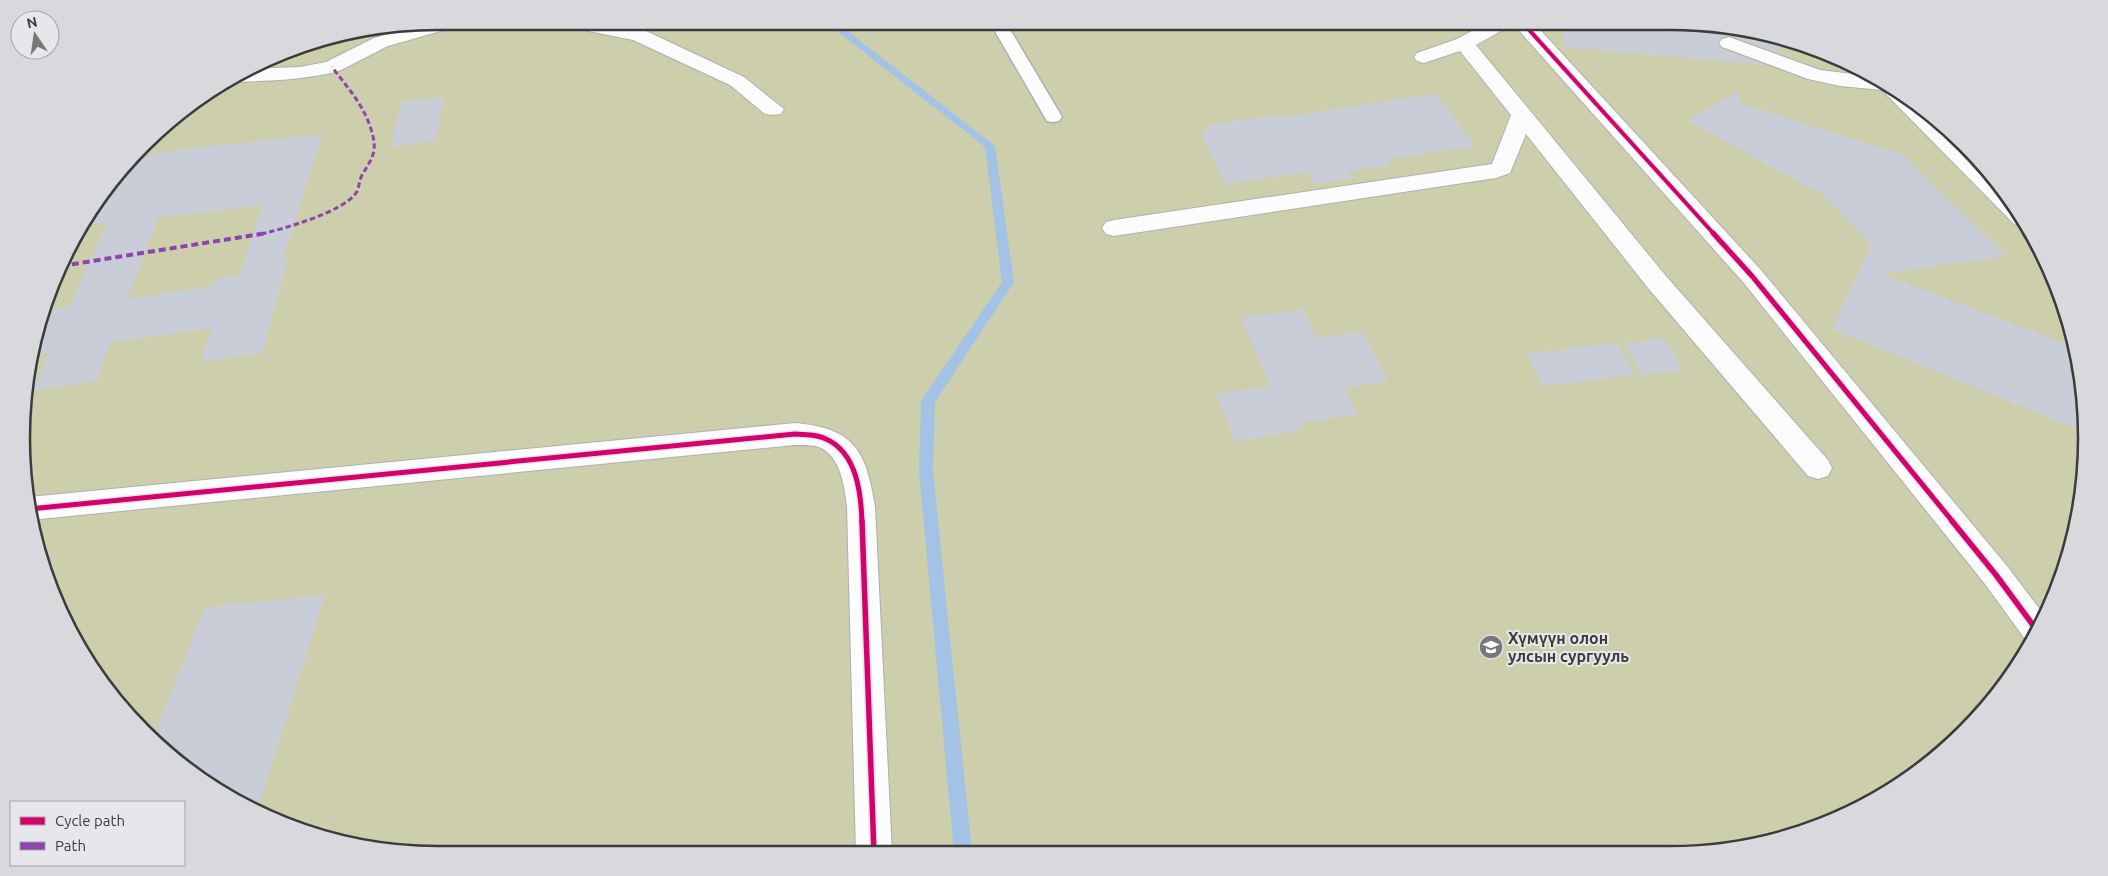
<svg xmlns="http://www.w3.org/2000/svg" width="2108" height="876" viewBox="0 0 2108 876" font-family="Ubuntu,sans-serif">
	<rect width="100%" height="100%" fill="#e7e8e9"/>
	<path fill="#cdcfac" d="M438 21H1670L1804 43 1878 77 1945 124 2000 184 2044 253 2072 330 2086 410 2083 492 2065 572 2016 670 1945 752 1830 823 1725 851 438 855 304 833 185 769 91 669 53 597 29 520 25 383 43 304 77 230 163 124 230 77 304 43Z"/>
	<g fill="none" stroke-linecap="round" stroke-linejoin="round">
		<path fill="#a2c2e6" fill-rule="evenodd" d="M824 21H835L995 146 1014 282 935 402 933 471 972 853H954L919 471 921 401 1002 282 985 147Z"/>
	</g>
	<path fill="#c9cdd8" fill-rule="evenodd" d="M1564 21H1670L1780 39 1778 53 1730 35 1721 37 1718 42 1721 49 1766 65 1563 47Z
		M1737 91 1741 104 1901 154 2007 256 1881 274 2076 348 2086 410 2085 432 1832 329 1871 245 1825 196 1688 121Z
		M1436 93 1475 146 1388 159 1392 165 1349 171 1353 178 1315 184 1308 172 1225 184 1200 131 1210 130 1208 125 1280 115 1282 118Z
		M444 97 435 141 391 147 401 102Z
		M323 134 283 259H288L262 353 201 362 212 328 111 342 96 381 33 391 49 353 33 355 53 309 69 307 107 223 80 226 136 158 150 157 151 153ZM263 205 239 276 217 279 214 286 127 299 158 218Z
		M1303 309 1317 338 1362 331 1387 381 1345 388 1358 414 1300 423 1303 430 1235 442 1216 394 1271 386 1241 318Z
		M1664 338 1685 370 1643 375 1623 344Z
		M1616 343 1636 375 1544 386 1526 354Z
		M325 595 258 808 185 769 154 736 205 607Z"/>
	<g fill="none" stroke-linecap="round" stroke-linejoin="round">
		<g stroke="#aeafb0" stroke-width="3">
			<path id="service" d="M989 21H1005L1062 117 1059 121 1053 122 1047 121Z"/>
		</g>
		<g stroke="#aeafb0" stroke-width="2">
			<path id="minor" d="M438 21H465L462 25 388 46 339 71C304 80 268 81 231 82L225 81 247 69 300 67 326 62 374 38Z
				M558 21H599L646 31 744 77 784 109 781 114 773 115 765 114 730 85 633 40 568 27 561 25Z
				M1490 21H1532L1761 270 2007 566 2044 615 2031 641 2025 639 1985 584 1743 282 1513 24 1476 45 1666 276 1828 460 1832 468 1828 476 1818 479 1808 476 1648 288 1526 134 1510 173 1496 178 1114 236 1106 234 1102 228 1106 222 1114 220 1492 164 1511 115 1460 51 1424 63 1417 61 1414 57 1417 53 1457 39Z
				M1729 37 1820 70 1878 77 1930 114 1999 183 2026 226 2022 227 2014 224 1882 90 1840 86 1808 79 1722 47 1719 43 1722 39Z
				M795 423C854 428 866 450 875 506L892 853 856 854 847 506C844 485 841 457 819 447 812 445 802 445 795 445L29 520V497Z"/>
		</g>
		<use href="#service" fill="#fbfcfc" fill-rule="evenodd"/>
		<use href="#minor" fill="#fbfcfc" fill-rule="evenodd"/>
		<path stroke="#8e44ad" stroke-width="3" stroke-dasharray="5.5 3" stroke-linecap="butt" d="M261 234C283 229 343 212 356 193 359 189 359 181 362 175 373 157 378 151 371 129 363 104 347 87 332 67"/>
		<path stroke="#8e44ad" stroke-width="4" stroke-dasharray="7 4" stroke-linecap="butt" d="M61 266 267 233"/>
		<g stroke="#e6e7ea" stroke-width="6">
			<path id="cycleway-far2" d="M1521 21 1714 234"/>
		</g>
		<g stroke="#e6e7ea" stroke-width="8">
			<path id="cycleway-far1" d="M1713 233 1752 276 1953 522
				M29 509 795 434C805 435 817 434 826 439 857 453 861 493 862 522"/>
		</g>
		<g stroke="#e6e7ea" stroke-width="9">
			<path id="cycleway" d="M862 521 874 854
				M1952 521 1996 575 2036 629"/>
		</g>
		<use href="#cycleway-far2" stroke="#d6006c" stroke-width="4"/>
		<use href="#cycleway-far1" stroke="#d6006c" stroke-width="5"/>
		<use href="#cycleway" stroke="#d6006c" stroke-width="5.5"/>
	</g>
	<defs>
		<g id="school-disc" transform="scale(1.25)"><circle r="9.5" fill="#787879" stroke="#e6e7ea"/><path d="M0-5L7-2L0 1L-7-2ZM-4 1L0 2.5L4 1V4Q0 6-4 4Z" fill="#fff"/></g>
	</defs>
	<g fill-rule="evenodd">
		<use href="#school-disc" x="1491" y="647"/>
	</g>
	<g text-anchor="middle" stroke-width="4" stroke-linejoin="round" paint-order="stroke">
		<g font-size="16" font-weight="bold" fill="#3c3c3d" stroke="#e6e7ea" text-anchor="start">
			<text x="1508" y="644">Хүмүүн олон<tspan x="1508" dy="18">улсын сургууль</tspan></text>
		</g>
	</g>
	<path d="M0 0H2108V876H0ZM438 30H1670A408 408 0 0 1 2078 438V438A408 408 0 0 1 1670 846H438A408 408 0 0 1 30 438V438A408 408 0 0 1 438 30Z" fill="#d8d9dc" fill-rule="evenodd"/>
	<path fill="none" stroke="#3c3c3d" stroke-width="2.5" d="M438 30H1670A408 408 0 0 1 2078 438V438A408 408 0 0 1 1670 846H438A408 408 0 0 1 30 438V438A408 408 0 0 1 438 30Z"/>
	<rect x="10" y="801" width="175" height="65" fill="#e6e7ea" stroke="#a2a3a5"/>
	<rect x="20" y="817" width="25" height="8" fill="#d6006c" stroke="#a2a3a5"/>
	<text x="55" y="826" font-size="15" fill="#3c3c3d">Cycle path</text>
	<rect x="20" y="842" width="25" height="8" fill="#8e44ad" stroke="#a2a3a5"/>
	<text x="55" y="851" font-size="15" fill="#3c3c3d">Path</text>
	<g transform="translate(35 35) rotate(347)"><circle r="24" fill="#e6e7ea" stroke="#a2a3a5"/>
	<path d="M0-4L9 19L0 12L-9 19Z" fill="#787879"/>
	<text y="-8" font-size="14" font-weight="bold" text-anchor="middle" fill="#3c3c3d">N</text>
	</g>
</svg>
